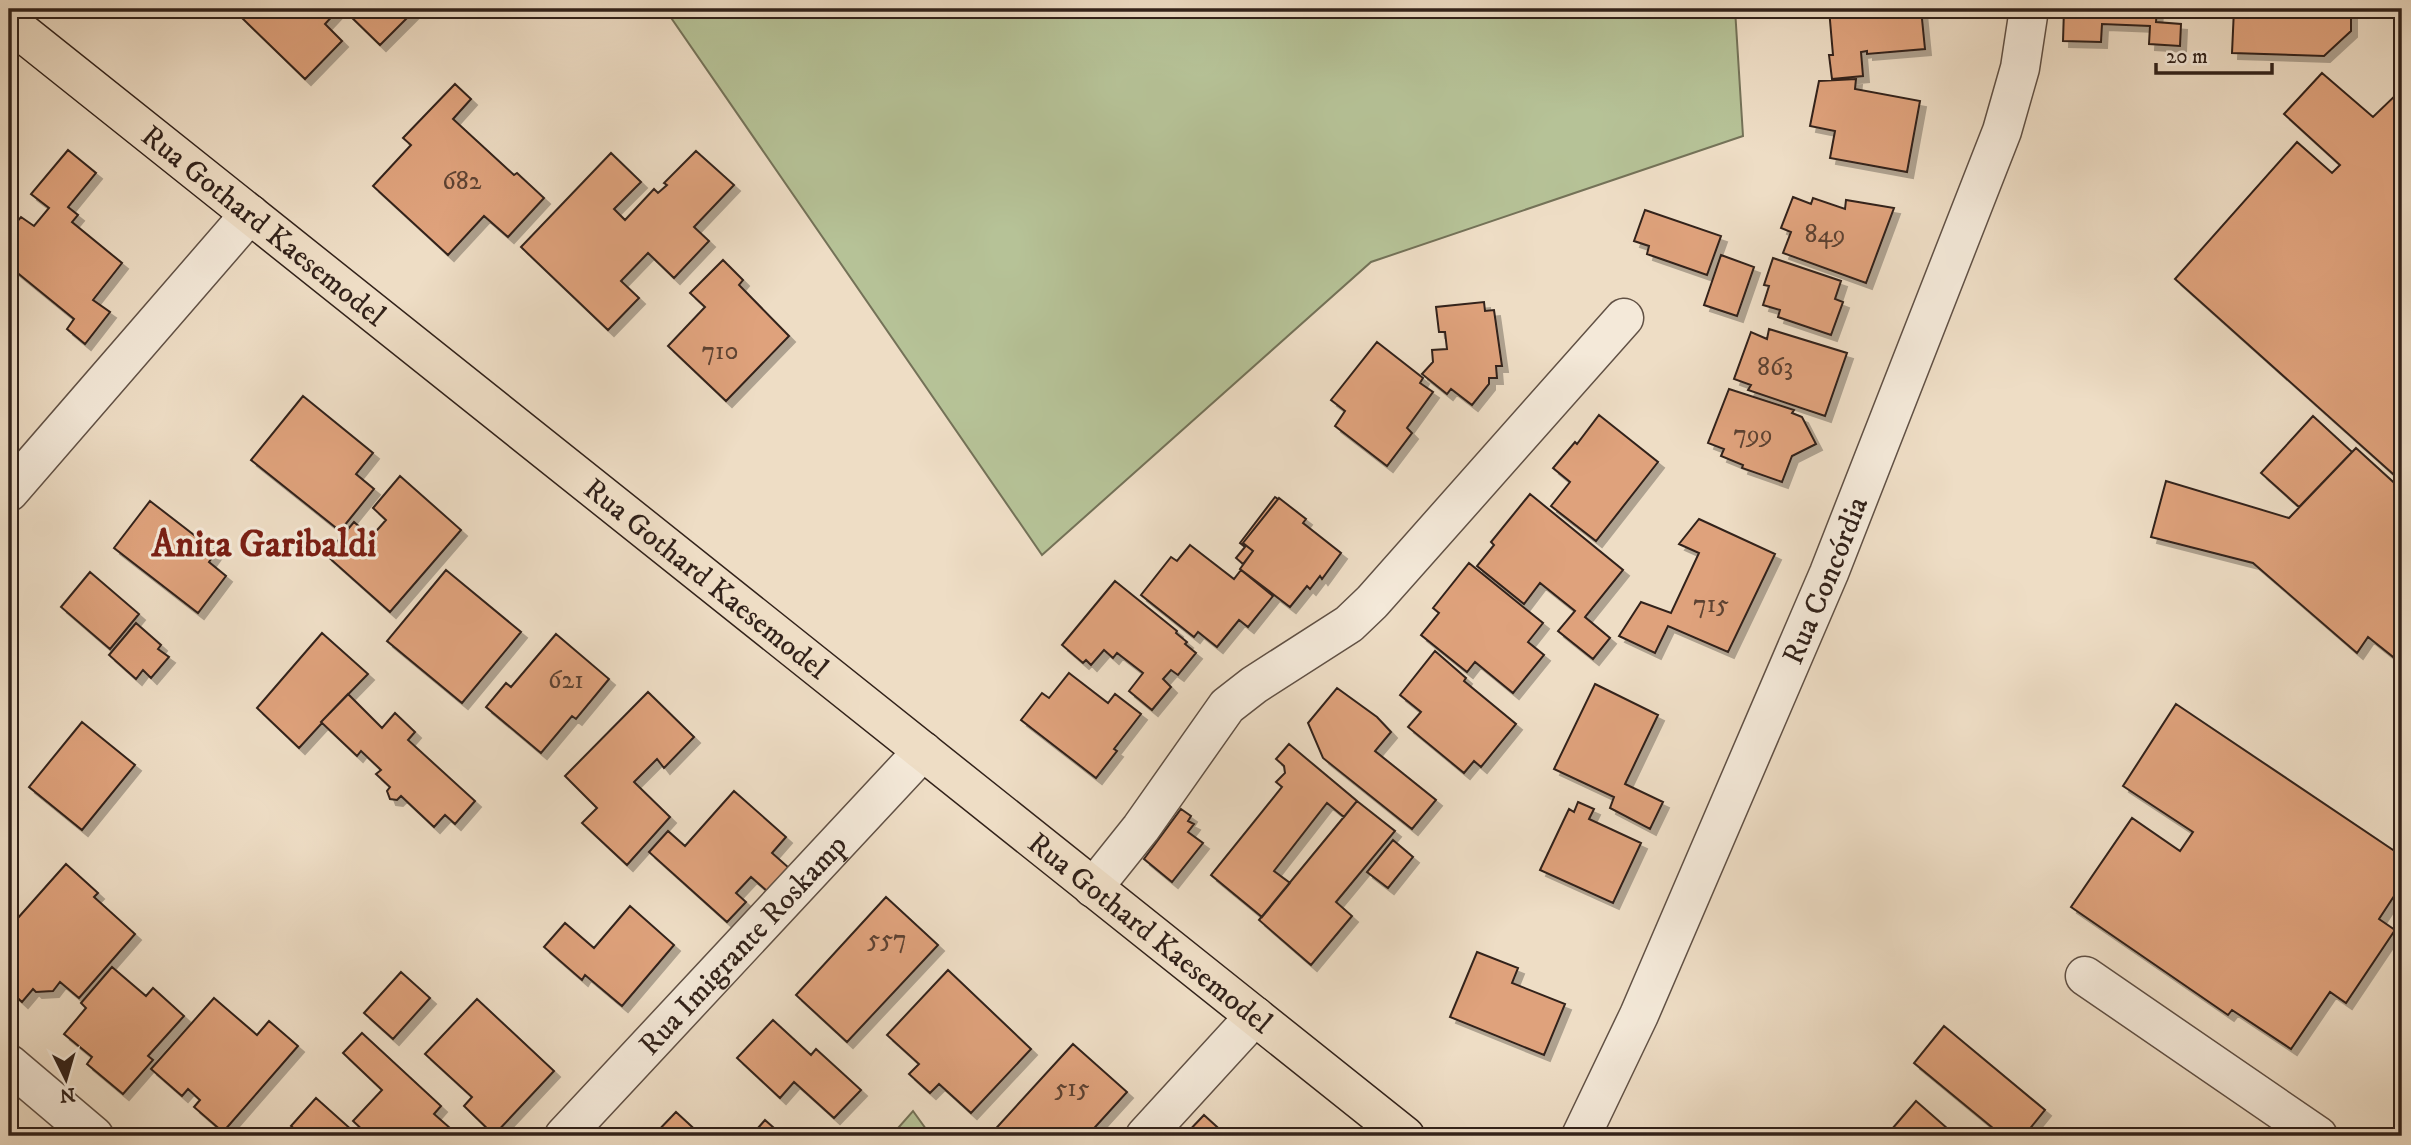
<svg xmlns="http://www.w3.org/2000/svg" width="2411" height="1145" viewBox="0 0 2411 1145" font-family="'IM FELL DW Pica',serif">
	<defs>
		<filter id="shadow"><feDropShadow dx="6" dy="6" stdDeviation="0" flood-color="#0004"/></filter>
	</defs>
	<rect width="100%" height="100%" fill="#eeddc5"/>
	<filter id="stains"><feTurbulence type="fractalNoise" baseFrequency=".00286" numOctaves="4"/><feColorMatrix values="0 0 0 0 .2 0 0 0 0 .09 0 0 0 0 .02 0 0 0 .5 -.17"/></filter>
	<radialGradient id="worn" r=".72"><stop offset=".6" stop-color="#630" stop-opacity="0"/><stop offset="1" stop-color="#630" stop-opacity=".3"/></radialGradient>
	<path fill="#b6c297" stroke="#747258" stroke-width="2" d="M665 9H1735L1743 136 1371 262 1042 555Z
		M913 1111 931 1136H891Z"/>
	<path fill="#dfa27c" stroke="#32221a" stroke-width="2" filter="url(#shadow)" d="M251 9H339L325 24 342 41 305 79 242 18Z
		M343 9H416L380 45Z
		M1829 9H1921L1925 49 1867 54V51L1861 52 1863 76 1832 79 1829 55H1833Z
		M2064 9H2157L2156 22 2181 24 2180 46 2149 44 2150 26 2102 24 2101 42 2063 41Z
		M2234 9H2351V31L2324 56 2232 53Z
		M2322 73 2373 117 2402 89V482L2175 279 2297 142 2332 173 2340 165 2284 114Z
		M1856 79 1855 89 1920 101 1907 172 1830 158 1835 131 1810 126 1819 81Z
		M455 84 471 99 453 119 514 175 517 173 544 198 508 237 484 216 448 255 373 186 411 145 403 138Z
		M68 150 96 173 68 207 78 215 72 222 122 263 93 300 110 312 85 344 67 329 74 319 9 266V231L21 217 34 226 49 208 31 194Z
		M696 151 734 185 694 227 709 241 674 278 648 253 621 281 639 298 608 330 521 247 611 153 641 182 614 209 625 220 654 189 658 193 667 185 664 183Z
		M1793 197 1811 204 1813 198 1845 209 1846 200 1894 208 1866 283 1783 253 1791 232 1781 228Z
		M1645 210 1721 236 1707 275 1647 254 1649 246 1634 241Z
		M1721 255 1754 267 1737 316 1704 305Z
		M1773 258 1841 281 1835 299 1843 302 1831 335 1778 317 1780 310 1763 305 1769 286 1764 285Z
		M723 260 743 280 739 285 789 336 726 401 668 346 705 307 690 293Z
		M1484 302 1485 311 1494 310 1502 366H1496L1497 378H1489V384L1472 405 1451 389 1447 394 1422 374 1433 362 1432 350 1447 349 1445 332H1439L1436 307Z
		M1769 329 1847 353 1825 416 1748 390 1751 385 1734 379 1751 332 1767 339Z
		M1377 342 1423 378 1420 383 1433 392 1407 428 1412 433 1387 466 1335 426 1345 411 1331 400Z
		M1729 389 1794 410 1792 413 1802 417 1816 444 1792 456 1782 482 1742 468 1743 465 1721 456 1724 449 1708 443Z
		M303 396 373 453 356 474 374 489 340 531 251 460Z
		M1599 415 1658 462 1596 541 1551 506 1570 482 1553 468 1575 442 1577 444Z
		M2313 416 2352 452 2299 507 2261 473Z
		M2356 448 2402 490V654L2397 660 2368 637 2357 653 2253 563 2151 537 2166 481 2289 518Z
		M400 476 461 530 390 612 326 555 354 522 371 537 386 520 373 508Z
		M1530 494 1623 570 1585 617 1610 638 1593 659 1558 631 1575 611 1540 583 1524 604 1477 566 1494 545 1491 542Z
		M1275 497 1278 499 1243 543 1253 551 1243 564 1236 558 1245 547 1240 543Z
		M1279 498 1306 519 1303 523 1341 553 1322 579 1320 576 1310 589 1307 586 1290 607 1240 569 1253 551 1243 543Z
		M150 501 216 552 209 562 226 576 198 613 114 548Z
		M1699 519 1775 554 1728 652 1668 626 1655 653 1619 636 1641 602 1671 613 1699 553 1679 544Z
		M1190 545 1234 579 1241 570 1273 596 1248 627 1239 620 1217 647 1198 632 1194 637 1141 595 1171 557 1177 561Z
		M1469 563 1543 623 1528 642 1544 655 1513 693 1475 662 1467 672 1421 635 1439 613 1433 608Z
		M446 570 521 632 462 703 387 641Z
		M90 572 139 614 110 649 61 607Z
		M1115 581 1177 631 1176 633 1187 642 1185 644 1196 653 1178 675 1171 670 1163 679 1171 687 1152 710 1129 691 1143 673 1117 653 1113 658 1104 650 1091 665 1086 660 1083 663 1062 645Z
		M136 623 161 645 158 649 169 657 151 678 143 670 136 679 109 655Z
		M322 633 368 674 321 722 322 723 299 748 257 708Z
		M556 634 609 679 576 719 572 716 541 753 486 707 506 683 511 687Z
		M1435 651 1466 678 1464 681 1516 724 1481 767 1474 761 1464 773 1408 727 1421 712 1400 695Z
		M1069 673 1108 703 1115 694 1141 714 1114 749 1117 751 1096 778 1021 720 1042 693 1049 698Z
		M1595 684 1658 715 1625 784 1663 802 1650 829 1610 808 1614 797 1554 769Z
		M1337 688 1377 717 1391 732 1375 751 1436 800 1412 829 1323 758 1308 723Z
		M648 692 694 737 664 768 657 759 634 782 670 817 627 865 582 823 597 808 565 776Z
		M348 694 382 728 395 713 415 732 408 740 475 801 455 824 445 815 434 827 401 796 397 800 390 799 387 791 390 787 376 774 381 770 361 751 357 756 321 722Z
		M2176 704 2402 856V884L2379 919 2395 930 2346 1003 2330 992 2291 1049 2232 1010 2228 1015 2071 907 2132 818 2180 851 2193 832 2123 786Z
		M82 722 135 765 82 830 29 787Z
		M1289 744 1357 801 1344 817 1327 803 1274 871 1290 883 1262 917 1211 875 1282 787 1276 782 1285 773 1284 766 1276 759Z
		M734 791 786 837 772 853 789 868 767 891 751 877 736 893 746 902 727 922 649 852 668 831 685 846Z
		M1357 801 1395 831 1336 902 1352 916 1311 965 1259 920Z
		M1578 802 1594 809 1589 819 1641 843 1613 903 1540 870 1569 809 1574 812Z
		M1181 809 1191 816 1188 821 1194 824 1188 832 1203 843 1172 882 1144 859Z
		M1393 840 1413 857 1388 888 1367 872Z
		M66 864 98 893 94 897 135 934 79 998 60 982 53 991 36 992 33 989 22 1002 9 990V928Z
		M886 897 938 945 847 1042 796 995Z
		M630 906 674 945 622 1006 585 975 582 980 544 947 565 923 594 948Z
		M1477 952 1518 968 1512 983 1565 1004 1544 1055 1450 1017Z
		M112 967 146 996 153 988 184 1016 148 1056 153 1060 123 1094 87 1064 92 1057 64 1034 86 1008 81 1003Z
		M948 970 1031 1049 971 1113 939 1084 930 1093 909 1074 919 1064 887 1035Z
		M401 972 430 998 393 1039 364 1013Z
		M214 998 257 1035 269 1021 298 1046 223 1132 194 1107 200 1100 188 1089 182 1096 151 1069Z
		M477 999 554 1071 494 1135 464 1106 472 1097 425 1054Z
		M773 1020 811 1055 816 1049 861 1090 834 1118 794 1082 780 1098 737 1058Z
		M1944 1026 2045 1110 2024 1136H1989L1994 1129 1914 1063Z
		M362 1033 441 1106 434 1114 459 1136H369L353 1121 382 1090 343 1053Z
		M1073 1044 1127 1092 1087 1136H989Z
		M316 1098 354 1132 350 1136H302L291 1126Z
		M1916 1101 1956 1136H1886Z
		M676 1112 702 1136H653Z
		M1204 1115 1227 1136H1184Z
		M765 1120 783 1136H751Z"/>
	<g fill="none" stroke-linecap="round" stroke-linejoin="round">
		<g stroke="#615145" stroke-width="41">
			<g id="minor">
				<path d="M9 492 250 214"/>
				<path d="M1093 888 1141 828 1227 706 1254 685 1349 624 1372 602 1624 318"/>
				<path d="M2085 976 2318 1136"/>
				<path d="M9 1064 94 1136"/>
				<path id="s1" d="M564 1136 923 751"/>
				<path d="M1145 1136 1255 1016"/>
				<path id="s2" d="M1581 1136 1639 1015 1829 573 2002 131 2020 68 2029 9"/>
			</g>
		</g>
		<g stroke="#32221a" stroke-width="41">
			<g id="major">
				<path id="s3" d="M9 22 1405 1136"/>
			</g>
		</g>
		<use href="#minor" stroke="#f4e9d9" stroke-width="38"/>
		<use href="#major" stroke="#eeddc5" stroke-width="38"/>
	</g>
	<g text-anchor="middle" stroke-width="6" stroke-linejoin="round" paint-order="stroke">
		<g font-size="26" fill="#5d4232">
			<text x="462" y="189">682</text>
			<text x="1825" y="242">849</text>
			<text x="720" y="359">710</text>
			<text x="1775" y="375">863</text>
			<text x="1753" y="442">799</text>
			<text x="1711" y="612">715</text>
			<text x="566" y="688">621</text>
			<text x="887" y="947">557</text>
			<text x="1072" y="1096">515</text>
		</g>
		<g font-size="30" fill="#32221a" stroke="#f4e9d9">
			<text dy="10" stroke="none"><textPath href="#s3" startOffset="326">Rua Gothard Kaesemodel</textPath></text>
			<text dy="10" stroke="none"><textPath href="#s3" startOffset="892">Rua Gothard Kaesemodel</textPath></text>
			<text dy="10" stroke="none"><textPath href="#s2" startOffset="607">Rua Concórdia</textPath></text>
			<text dy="10" stroke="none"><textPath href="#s3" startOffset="1460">Rua Gothard Kaesemodel</textPath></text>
			<text dy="10" stroke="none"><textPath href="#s1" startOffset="262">Rua Imigrante Roskamp</textPath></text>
		</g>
		<g font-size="37" font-weight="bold" fill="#7a1f14" stroke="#f4e9d9">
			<text x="264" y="556">Anita Garibaldi</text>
		</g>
	</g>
	<rect width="2411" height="1145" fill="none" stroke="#eeddc5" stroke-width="35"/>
	<rect x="10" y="10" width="2390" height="1124" fill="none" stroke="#32221a" stroke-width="3.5"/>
	<rect x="18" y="18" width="2376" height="1110" fill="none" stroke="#32221a" stroke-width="2"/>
	<g transform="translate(66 1079) rotate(175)" stroke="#f4e9d9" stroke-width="5" paint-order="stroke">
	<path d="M0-5L12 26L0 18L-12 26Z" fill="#32221a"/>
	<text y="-10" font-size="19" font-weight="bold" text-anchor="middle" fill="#32221a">N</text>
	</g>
	<path d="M2156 63v10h116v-10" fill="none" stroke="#32221a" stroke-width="3.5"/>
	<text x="2166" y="63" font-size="21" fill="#32221a" stroke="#f4e9d9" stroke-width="5" paint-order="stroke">20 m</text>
	<rect width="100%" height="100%" filter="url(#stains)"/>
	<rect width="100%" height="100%" fill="url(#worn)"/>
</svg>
